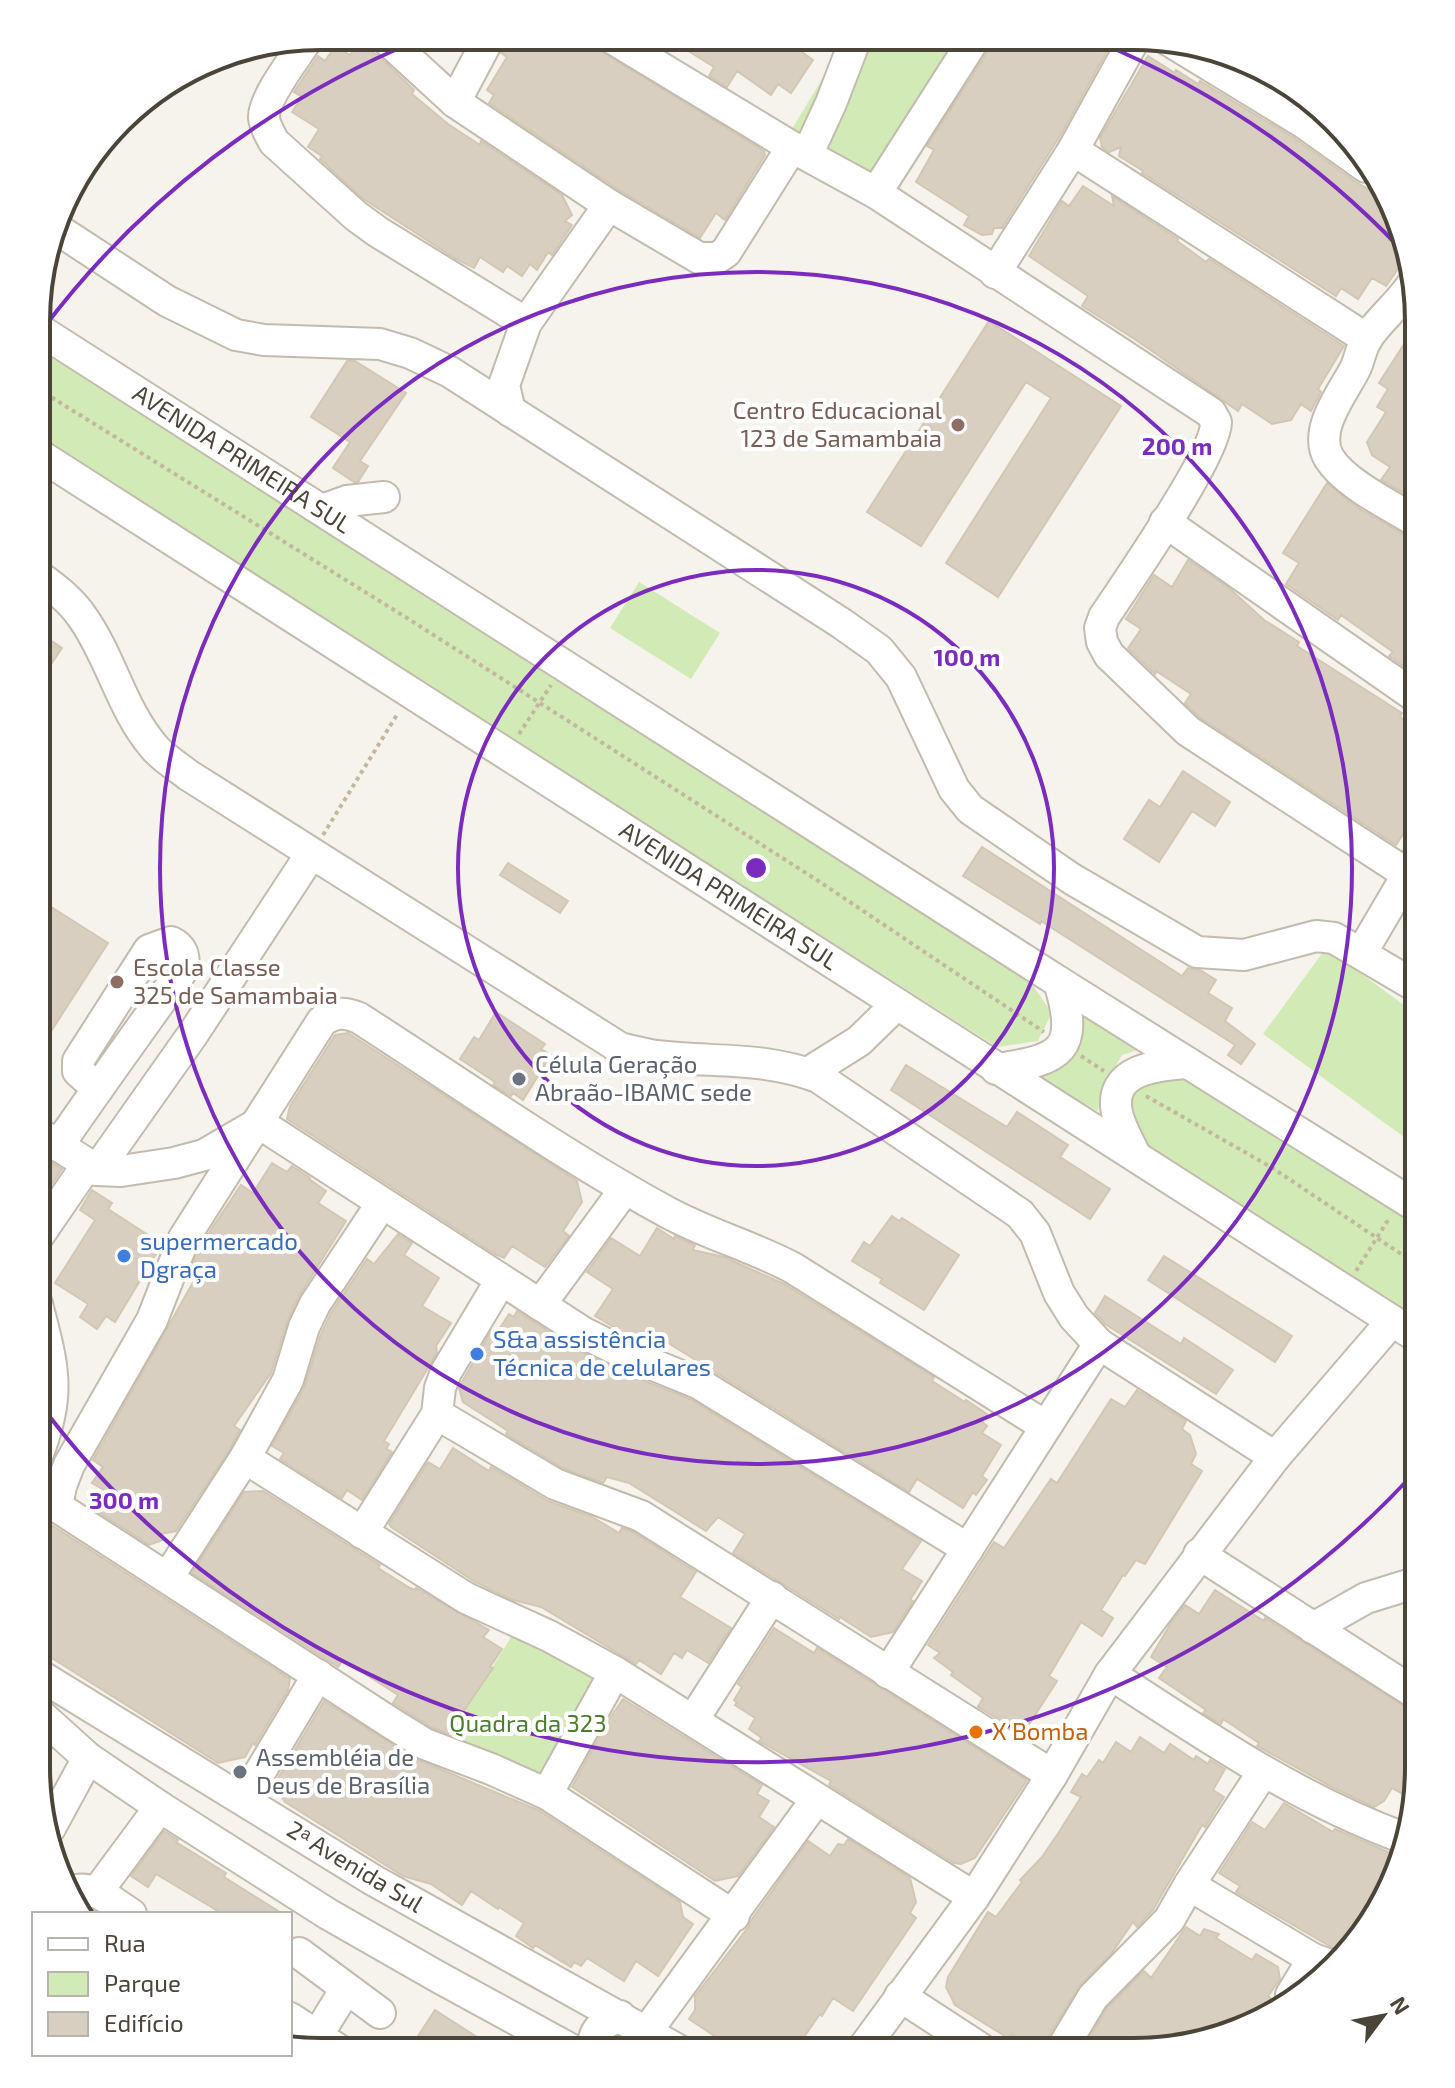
<svg xmlns="http://www.w3.org/2000/svg" width="1455" height="2088" viewBox="0 0 1455 2088" font-family="'Exo 2',sans-serif">
	<rect width="100%" height="100%" fill="#f6f3ec"/>
	<path fill="#d2eab5" d="M847 38H968L874 185 787 137Z
		M38 334 1021 969 1052 1013 1038 1041 997 1047 38 437Z
		M639 582 720 633 691 679 610 628Z
		M1326 948 1419 1016V1134L1412 1143 1263 1034Z
		M1087 1005 1147 1047 1122 1055 1101 1092 1098 1111 1028 1074 1082 1024Z
		M1169 1071 1230 1100 1419 1220V1320L1145 1148 1125 1106 1141 1078Z
		M523 1618 628 1675 546 1811 489 1778 434 1761Z"/>
	<path fill="#d8cfc1" stroke="#d3c7b4" stroke-width="2" d="M508 37H572L592 50 594 47 764 151 765 155 725 220 716 213 700 238 619 190 489 103 494 95 487 90 507 57 501 53Z
		M666 37H807L799 50 813 60 791 93 778 84 771 95 737 71 727 87 709 76 714 67Z
		M993 38H1092L1108 49 1063 131 1002 228H994L992 234 982 235 964 225 969 216 916 182 934 150 927 146 990 48Z
		M358 44 379 56 414 90 412 94 448 124 480 145 481 141 562 195 572 215 565 221 572 225 552 255 548 252 537 270 530 264 522 276 507 266 503 272 480 257 474 268 456 259 362 198 320 159 322 156 308 147 319 129 292 112 302 97 294 92 318 56 325 61 335 46 350 55Z
		M1148 56 1175 73 1176 70 1198 84 1200 81 1294 138 1356 182 1392 203 1397 226 1388 240 1402 248 1405 259 1386 286 1372 278 1358 299 1341 288 1336 296 1142 173 1143 171 1119 156 1121 147 1109 152 1102 147 1100 138Z
		M1083 186 1114 206 1112 196 1178 239 1177 241 1206 262 1209 259 1344 346 1318 389 1321 392 1311 411 1301 404 1291 420 1272 424 1242 404 1238 411 1136 340 1082 306 1088 296 1029 256 1062 201 1069 206Z
		M989 321 1121 406 998 597 946 563 1051 398 1026 382 921 546 867 512Z
		M1419 321V502L1381 480 1390 467 1372 455 1367 442 1386 412 1377 407 1388 389 1379 383Z
		M347 361H355L406 393 360 461 368 466 358 482H354L333 468 350 442 311 417Z
		M1327 483 1360 509 1410 538 1419 541V677L1389 656 1393 652 1341 615 1338 620 1286 584 1299 563 1283 553Z
		M1188 560 1229 588 1264 620 1299 642 1297 646 1402 713 1400 717 1419 729V837L1415 838 1405 831 1396 845 1199 717 1185 703 1191 694 1156 671 1155 674 1128 648 1141 629 1126 619 1154 575 1172 587Z
		M38 632 62 648 47 670 38 663Z
		M1183 771 1230 802 1215 826 1192 811 1159 862 1124 839 1149 800 1160 807Z
		M982 847 1182 976 1188 968 1200 970 1216 980 1208 993 1232 1008 1225 1021 1255 1044 1241 1064 1228 1055 1235 1045 1041 921 1040 924 963 876Z
		M508 863 568 901 560 913 500 875Z
		M37 898 108 943 37 1053Z
		M496 1012 545 1044 541 1049 551 1055 523 1100 513 1093 511 1096 493 1085 495 1082 460 1059 474 1037 479 1040Z
		M348 1033 577 1181 582 1202 563 1231 569 1236 545 1267 512 1246 504 1258 495 1254 287 1119 290 1106 335 1035Z
		M906 1065 1007 1127 1017 1112 1068 1145 1060 1157 1110 1189 1090 1219 891 1090Z
		M37 1153 62 1169 37 1206Z
		M272 1163 287 1172 292 1166 310 1178 309 1179 326 1191 318 1203 346 1221 299 1296 287 1322 271 1373 234 1426 240 1430 230 1449 176 1531 161 1534 163 1540 149 1545 97 1511 109 1493 92 1483 103 1467 93 1460 196 1277 189 1274 200 1246 241 1185 253 1193Z
		M92 1190 112 1203 108 1209 162 1244 115 1322 106 1316 97 1329 80 1317 88 1304 55 1283 95 1220 80 1210Z
		M892 1216 899 1221 902 1218 959 1255 924 1310 880 1283 882 1279 852 1261 864 1242 870 1246Z
		M657 1228 674 1239 675 1236 695 1245 693 1250 724 1257 784 1284 934 1377 932 1381 965 1402 966 1400 987 1414 982 1422 987 1426 982 1433 1001 1445 982 1476 987 1480 976 1495 973 1492 963 1508 917 1479 909 1492 660 1338 655 1346 629 1336 595 1316 613 1289 587 1272 611 1238 640 1256Z
		M398 1234 412 1243 404 1255 439 1278 422 1306 451 1323 436 1346 437 1352 428 1368 384 1441 389 1444 386 1449 392 1452 362 1500 347 1490 342 1498 280 1459 284 1453 272 1446 304 1388 321 1334 331 1313 367 1259 374 1264Z
		M1164 1256 1292 1336 1275 1362 1148 1280Z
		M1105 1296 1181 1344 1184 1338 1233 1370 1216 1394 1105 1324 1095 1313Z
		M517 1311 574 1348 617 1370 690 1399 921 1541 902 1569 922 1581 910 1600 913 1601 893 1632 871 1637 840 1617 839 1619 733 1553 745 1534 718 1517 706 1531 629 1483 607 1477 603 1483 563 1468 506 1434 508 1431 463 1402 459 1388 462 1382 491 1331 496 1334 509 1314 514 1317Z
		M1137 1390 1186 1421 1182 1429 1190 1435 1196 1454 1191 1464 1202 1471 1145 1564 1136 1560 1125 1576 1123 1575 1101 1610 1113 1618 1102 1636 1081 1622 1049 1676 1057 1681 1023 1734 978 1707 983 1698 951 1675 953 1672 934 1658 940 1653 928 1645 994 1542 1004 1548 1051 1479 1057 1483 1111 1399 1125 1407Z
		M453 1448 489 1471 491 1467 548 1501 592 1517 619 1533 622 1528 633 1532 696 1572 680 1597 731 1628 708 1663 687 1650 682 1658 674 1653 661 1674 639 1660 636 1664 541 1607 513 1600 475 1582 391 1527 389 1524 428 1462 440 1469Z
		M263 1491 380 1565 378 1568 410 1588 415 1590 416 1588 489 1630 483 1637 502 1649 490 1667 493 1668 448 1734 433 1728 393 1703 398 1695 343 1660 338 1667 192 1573 244 1492Z
		M36 1515 290 1679 288 1690 255 1745 253 1743 245 1757 218 1763 36 1648Z
		M1215 1590 1264 1621 1265 1618 1418 1715 1411 1727 1418 1732V1748L1404 1771 1415 1777 1405 1795 1392 1788 1384 1801 1374 1807 1332 1787 1257 1746 1259 1743 1223 1719 1221 1724 1203 1713 1206 1710 1159 1678 1167 1667 1151 1657 1171 1623 1185 1605 1199 1614Z
		M774 1628 814 1653 817 1648 1027 1780 975 1858 961 1864 954 1863 829 1785 831 1781 759 1741 762 1738 749 1729 755 1718 735 1705 737 1703 734 1700 742 1687 738 1684Z
		M623 1699 762 1785 757 1794 769 1801 759 1817 774 1827 738 1876 715 1881 572 1787 608 1721Z
		M324 1701 416 1759 538 1810 680 1902 683 1917 693 1924 658 1976 636 1961 624 1981 587 1958 581 1966 574 1962 571 1967 535 1945 533 1948 516 1936 524 1923 499 1907 498 1909 471 1891 462 1905 431 1884 403 1876 285 1802 282 1798 281 1783 277 1780Z
		M1140 1737 1164 1753 1170 1744 1194 1760 1196 1756 1208 1764 1210 1760 1225 1769 1213 1790 1224 1797 1205 1827 1202 1825 1153 1910 1137 1927 1133 1922 1111 1954 1080 1985 1045 2042 1036 2047 1011 2034 1008 2038 955 2005 946 1987 948 1977 988 1912 996 1917 1022 1882 1020 1880 1042 1857 1059 1832 1081 1797 1071 1792 1082 1774 1087 1777 1099 1760 1103 1763 1116 1742 1131 1752Z
		M1284 1803 1333 1832 1335 1829 1395 1855 1372 1921 1367 1929 1340 1952 1236 1892 1240 1886 1219 1873 1252 1822 1265 1830Z
		M164 1831 178 1840 176 1842 226 1873 224 1877 283 1914H223L156 1874 148 1887 131 1876Z
		M848 1839 910 1878 916 1902 910 1913 916 1918 853 2011 833 1998 822 2016 820 2014 802 2040 820 2051H737L689 2019 695 2010V1996L749 1926 752 1919 808 1841 830 1856 838 1844 844 1845Z
		M1186 1927 1200 1936 1204 1929 1219 1934 1216 1938 1252 1960 1256 1954 1278 1967 1280 1979 1268 1996 1274 2001 1259 2023 1134 2052H1081L1107 2008 1144 1971 1151 1978Z
		M435 2010 497 2050H409Z"/>
	<g fill="none" stroke-linecap="round" stroke-linejoin="round">
		<g stroke="#c2bbae" stroke-width="34">
			<g id="minor">
				<path d="M383 36 455 102 609 205 699 258H717L726 252 792 147"/>
				<path d="M610 37 792 147 876 193 1211 413 1216 422C1217 453 1126 584 1104 617L1100 628 1102 642 1109 655 1188 731 1407 874"/>
				<path d="M308 38C297 56 263 98 264 118 265 127 270 134 274 142L356 216 378 232 526 323"/>
				<path d="M1165 38 1304 123 1366 167"/>
				<path d="M455 102 490 36"/>
				<path d="M1073 150 1367 339"/>
				<path d="M808 153 831 103 856 38"/>
				<path d="M876 193 975 38"/>
				<path d="M57 229 167 301 236 335 264 340 380 344 410 353 450 372 841 623 879 650 901 677 954 789 970 809 1072 879 1197 952 1244 955 1316 936 1334 938 1419 988"/>
				<path d="M995 273 1073 150 1135 38"/>
				<path d="M1411 286C1398 305 1380 319 1367 338 1362 346 1360 357 1356 367 1344 392 1312 429 1329 458 1345 484 1392 506 1419 523"/>
				<path id="s1" d="M38 329 1059 982 1419 1208"/>
				<path d="M510 411 504 385 526 323 609 205"/>
				<path id="s2" d="M38 454 1419 1338"/>
				<path d="M322 510 347 501 384 497"/>
				<path d="M1165 522 1419 699"/>
				<path d="M38 576C55 588 71 600 83 618 111 658 122 710 154 747 163 758 177 766 188 775L620 1048C632 1051 644 1054 656 1056 714 1063 761 1056 818 1077L1020 1214 1035 1233 1059 1293 1074 1317 1099 1344 1275 1457"/>
				<path d="M1362 952 1419 855"/>
				<path d="M996 1069C1062 1060 1080 1050 1059 982"/>
				<path d="M808 1073 859 1041 897 1004"/>
				<path d="M37 1132 97 1170 121 1171 174 1163 204 1155 259 1123 584 1333 622 1352 698 1383 968 1549"/>
				<path d="M58 1146C99 1086 142 1027 184 968 184 955 183 948 171 942L149 950 78 1061V1071L98 1089"/>
				<path d="M1135 1155C1129 1142 1120 1127 1117 1113 1108 1069 1157 1065 1188 1063"/>
				<path d="M97 1170 193 1034 311 854"/>
				<path d="M37 1238 87 1165"/>
				<path d="M540 1305 625 1189"/>
				<path d="M437 1414 555 1484 641 1516 1052 1775"/>
				<path d="M37 1456C62 1393 53 1366 37 1304"/>
				<path d="M245 1458 466 1598 549 1636 615 1672 974 1897"/>
				<path d="M36 1493 391 1723 425 1744 491 1769 547 1794 734 1916"/>
				<path d="M57 1506 61 1486 69 1465 152 1320 184 1238 322 1021C336 1012 344 1012 359 1018 460 1083 559 1153 665 1211 706 1234 752 1246 793 1268L1045 1426"/>
				<path d="M362 1533 437 1414 440 1388 446 1372 501 1280"/>
				<path d="M1199 1554 1418 1695"/>
				<path d="M168 1577 245 1458 288 1380 304 1327 315 1304 382 1203"/>
				<path d="M1313 1628 1366 1598 1418 1582"/>
				<path d="M36 1673 373 1880 680 2051"/>
				<path d="M888 1673 1099 1344"/>
				<path d="M1110 1674C1206 1736 1294 1797 1401 1837"/>
				<path d="M36 1711 88 1758 160 1807 328 1914 440 1978 572 2050"/>
				<path d="M693 1720 772 1597"/>
				<path d="M547 1794 615 1672"/>
				<path d="M244 1799 318 1675"/>
				<path d="M50 1828 88 1758"/>
				<path d="M1189 1885 1313 1959 1327 1964"/>
				<path d="M97 1892 160 1807"/>
				<path d="M66 1894C89 1880 112 1902 131 1914"/>
				<path d="M299 1953 380 2013"/>
				<path d="M1291 1995 1313 1959"/>
				<path d="M900 1996 986 2052"/>
				<path d="M290 2018 339 2050"/>
				<path d="M647 2031 816 1800"/>
				<path d="M317 2036 346 1989"/>
				<path d="M593 2050C592 2030 603 2023 620 2016"/>
				<path d="M861 2051 974 1897 1052 1775 1110 1674 1275 1457 1392 1321"/>
				<path d="M1060 2052 1093 1997 1169 1920 1189 1885 1263 1772"/>
			</g>
		</g>
		<path stroke="#c4b79f" stroke-width="4" stroke-dasharray="4 4" stroke-linecap="butt" d="M38 389 407 618 820 882 1044 1032
			M519 734 551 685
			M323 835 398 713
			M1081 1056 1104 1071
			M1146 1096 1271 1167 1419 1266
			M1356 1271 1390 1217"/>
		<use href="#minor" stroke="#fff" stroke-width="30"/>
	</g>
	<g fill="none" stroke="#7b2cbf" stroke-width="4">
		<circle cx="756" cy="868" r="298"/>
		<circle cx="756" cy="868" r="596"/>
		<path d="M1415 1472A894 894 0 0 1 37 1400M42 330A894 894 0 0 1 421 39M1091 39A894 894 0 0 1 1399 247"/>
	</g>
	<g fill="#8d6e63" stroke="#fff" stroke-width="3">
		<circle cx="958" cy="425" r="8"/>
		<circle cx="117" cy="982" r="8"/>
	</g>
	<g fill="#6b7280" stroke="#fff" stroke-width="3">
		<circle cx="519" cy="1079" r="8"/>
		<circle cx="240" cy="1772" r="8"/>
	</g>
	<g fill="#3f7fe0" stroke="#fff" stroke-width="3">
		<circle cx="124" cy="1256" r="8"/>
		<circle cx="477" cy="1354" r="8"/>
	</g>
	<circle fill="#e8710a" stroke="#fff" stroke-width="3" cx="976" cy="1732" r="8"/>
	<g text-anchor="middle" stroke-width="8" stroke-linejoin="round" paint-order="stroke">
		<g font-size="24" fill="#785e54" stroke="#fff" text-anchor="end">
			<text x="942" y="419">Centro Educacional<tspan x="942" dy="28">123 de Samambaia</tspan></text>
			<text x="133" y="976" text-anchor="start">Escola Classe<tspan x="133" dy="28">325 de Samambaia</tspan></text>
		</g>
		<g font-size="24" fill="#4b4439" stroke="#fff">
			<text dy="8" stroke="none"><textPath href="#s1" startOffset="242">AVENIDA PRIMEIRA SUL</textPath></text>
			<text dy="8" stroke="none"><textPath href="#s2" startOffset="820">AVENIDA PRIMEIRA SUL</textPath></text>
			<text transform="translate(355 1867) rotate(31)" y="8">2ᵃ Avenida Sul</text>
		</g>
		<g font-size="24" fill="#5b616d" stroke="#fff" text-anchor="start">
			<text x="535" y="1073">Célula Geração<tspan x="535" dy="28">Abraão-IBAMC sede</tspan></text>
			<text x="256" y="1766">Assembléia de<tspan x="256" dy="28">Deus de Brasília</tspan></text>
		</g>
		<g font-size="24" fill="#366cbe" stroke="#fff" text-anchor="start">
			<text x="140" y="1250">supermercado<tspan x="140" dy="28">Dgraça</tspan></text>
			<text x="493" y="1348">S&amp;a assistência<tspan x="493" dy="28">Técnica de celulares</tspan></text>
		</g>
		<g font-size="24" fill="#4a7f2a" stroke="#fff">
			<text x="528" y="1732">Quadra da 323</text>
		</g>
		<g font-size="24" fill="#c56008" stroke="#fff" text-anchor="start">
			<text x="992" y="1740">X Bomba</text>
		</g>
	</g>
	<path d="M0 0H1455V2088H0ZM321 50H1134A271 271 0 0 1 1405 321V1767A271 271 0 0 1 1134 2038H321A271 271 0 0 1 50 1767V321A271 271 0 0 1 321 50Z" fill="#fff" fill-rule="evenodd"/>
	<path fill="none" stroke="#4b4439" stroke-width="4" d="M321 50H1134A271 271 0 0 1 1405 321V1767A271 271 0 0 1 1134 2038H321A271 271 0 0 1 50 1767V321A271 271 0 0 1 321 50Z"/>
	<circle cx="756" cy="868" r="12" fill="#7b2cbf" stroke="#fff" stroke-width="4"/>
	<g font-size="24" text-anchor="middle" font-weight="bold" fill="#7b2cbf" stroke="#fff" stroke-width="8" stroke-linejoin="round" paint-order="stroke">
		<text x="1177" y="455">200 m</text>
		<text x="967" y="666">100 m</text>
		<text x="124" y="1509">300 m</text>
	</g>
	<rect x="32" y="1912" width="260" height="144" fill="#ffffff" stroke="#b7b4b0" stroke-width="2"/>
	<rect x="48" y="1938" width="40" height="12" fill="#ffffff" stroke="#b7b4b0" stroke-width="2"/>
	<text x="104" y="1952" font-size="24" fill="#4b4439">Rua</text>
	<rect x="48" y="1972" width="40" height="24" fill="#d2eab5" stroke="#b7b4b0" stroke-width="2"/>
	<text x="104" y="1992" font-size="24" fill="#4b4439">Parque</text>
	<rect x="48" y="2012" width="40" height="24" fill="#d8cfc1" stroke="#b7b4b0" stroke-width="2"/>
	<text x="104" y="2032" font-size="24" fill="#4b4439">Edifício</text>
	<g transform="translate(1383 2016) rotate(58)" stroke="#ffffff" stroke-width="6" paint-order="stroke">
	<path d="M0-6L14 30L0 20L-14 30Z" fill="#4b4439"/>
	<text y="-12" font-size="22" font-weight="bold" text-anchor="middle" fill="#4b4439">N</text>
	</g>
</svg>
